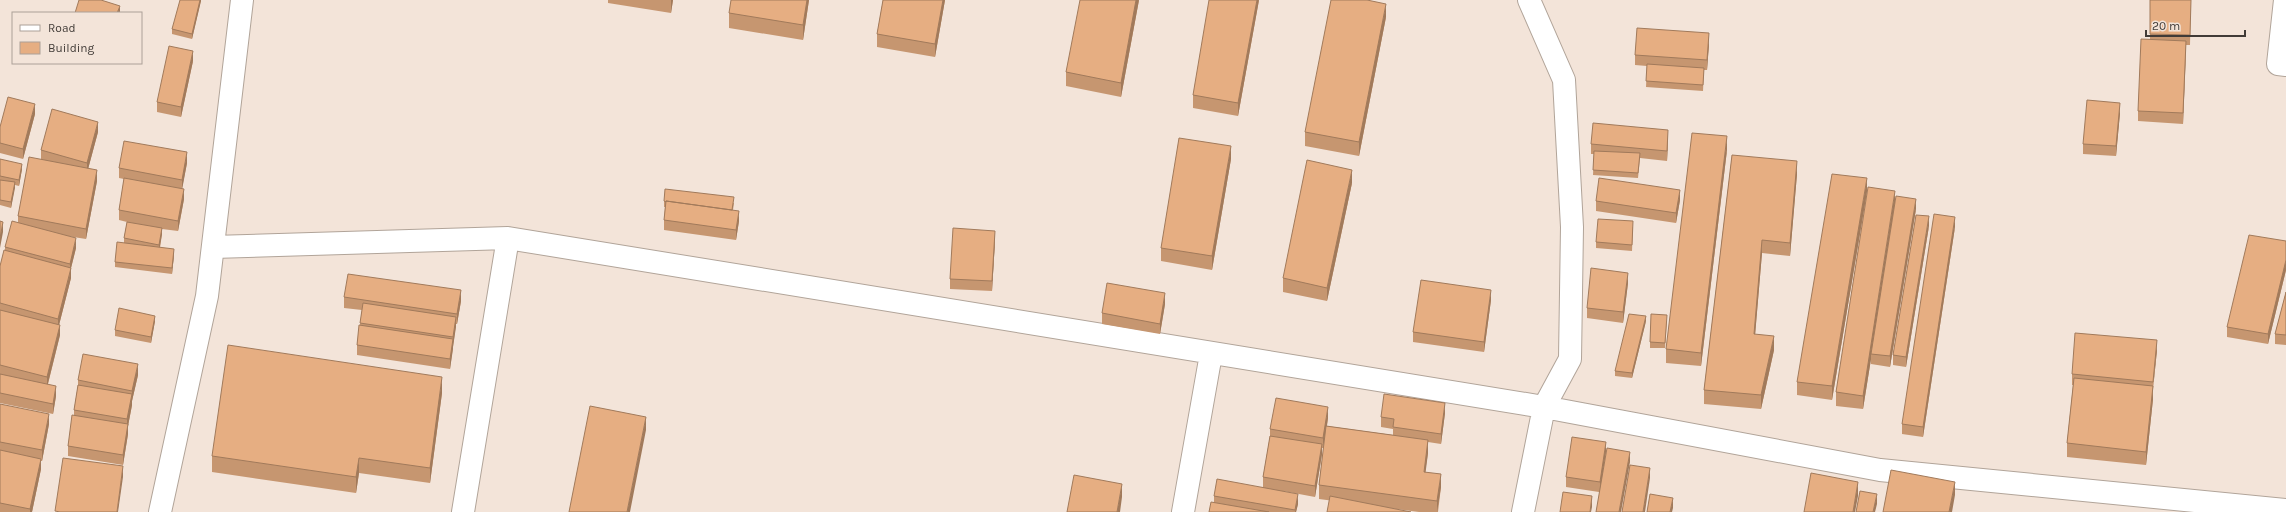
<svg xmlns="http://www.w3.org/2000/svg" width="2286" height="512" viewBox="0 0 2286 512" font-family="Karla,sans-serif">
	<rect width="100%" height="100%" fill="#f3e4d9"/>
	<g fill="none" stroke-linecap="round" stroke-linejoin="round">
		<g stroke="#b1a499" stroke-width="24">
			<path id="minor" d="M2285 0 2278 64 2286 65
				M508 238 1544 407 1880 470 2286 510
				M213 247 508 238 463 512
				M160 512 207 296 242 0
				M1183 512 1211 354
				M1523 512 1544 407 1570 359 1572 227 1564 80 1529 0"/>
		</g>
		<use href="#minor" stroke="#fff" stroke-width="22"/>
	</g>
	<path fill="#c69670" d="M201 0 192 39 172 34V29Z
		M608 0H673L671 13 608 3Z
		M809 0 803 40 729 28V13Z
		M883 0H945L935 57 877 47V34Z
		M1139 0 1121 97 1066 86V72Z
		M1259 0 1238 116 1193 108V95Z
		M2150 0H2191L2190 45H2186L2183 124 2138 121V111L2150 40Z
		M1386 17 1359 156 1305 146V132Z
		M1709 44 1707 70H1704L1703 91 1646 87 1647 66 1635 65V55Z
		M193 61 181 117 157 112V102Z
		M2120 113 2116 156 2083 154V144Z
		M35 114 23 159 0 153V127Z
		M98 132 88 169 97 181 86 239 67 236 76 248 71 268V278L59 325 60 335 48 384 56 396 53 414 0 403V266L5 250V247L18 222V216L41 159V150Z
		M1668 141 1667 161 1640 158 1638 178 1593 175 1594 154H1591V144Z
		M1727 150 1701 366 1666 363V349Z
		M1732 155 1797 174 1790 256 1762 253 1755 335 1774 350 1761 409 1704 404V390Z
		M0 159 22 169 19 186 15 185 11 208 0 205Z
		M1231 159 1212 270 1161 261V248Z
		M187 163 182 188 184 199 178 231 162 229V234L160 248 174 255 172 274 115 267V262L124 243V238L127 222 119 220V210L124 179 119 178V168Z
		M1352 183 1327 301 1283 292V278Z
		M1867 192 1832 400 1797 395V382Z
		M1680 200 1676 223 1596 211V201Z
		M664 201 734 203 733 210 739 221 736 240 664 230V220L665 207H664Z
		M1916 209 1890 367 1871 364V359L1863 409 1836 406V392Z
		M1929 226 1906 367 1893 365V355Z
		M1633 227 1632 251 1596 248V242Z
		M1955 227 1923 437 1902 434V424Z
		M995 241 992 291 950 289V279Z
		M2286 241V270L2268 344 2227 337V327Z
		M1628 283 1623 323 1587 318V308Z
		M2286 292V345L2275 344V334Z
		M344 297 461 301 457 324H456L450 369 357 355V345L362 310 344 308Z
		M1491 300 1484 352 1413 342V332Z
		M1165 304 1160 334 1102 324V313Z
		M1667 320 1665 348H1650V342Z
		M155 321 151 343 115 336V330Z
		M1646 321 1632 378 1615 376V371Z
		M2157 350 2153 389V399L2146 465 2067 457V443L2073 385H2072V374Z
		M138 375 132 401V405L128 426V434L123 465 68 456V446L74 416V410L78 385V380Z
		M442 393 430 483 359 473 356 493 212 472V456Z
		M0 404 49 424 42 461H41V469L32 512H0Z
		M1445 413 1441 444 1428 442V453L1425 472 1441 487 1438 512H1419L1319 499V485L1326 430 1323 448H1322V454L1315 497 1283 491 1298 504 1296 512H1209L1214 503V496L1263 487V477L1270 436V429L1328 418 1327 426 1393 435V429L1381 427V417Z
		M1606 452 1602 476 1630 462 1599 492 1566 487V477Z"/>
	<path fill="#a17a5b" d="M200 0H201V1L192 39V34Z
		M671 0H673L671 13Z
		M807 0H809L803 40V25Z
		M943 0H945L935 57V44Z
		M1136 0H1139L1121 97V83Z
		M1257 0H1259L1238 116V103Z
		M1386 4V17L1359 156V142Z
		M120 6V13H117Z
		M1709 33V44L1707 70V60Z
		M2186 41V51L2183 124V113Z
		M193 51V61L181 117V107Z
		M2120 103V113L2116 156V146Z
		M35 104V114L23 159V149Z
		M98 122V132L87 173V163Z
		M1668 130V141L1667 161V151Z
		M1727 136V150L1701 366V353Z
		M1231 146V159L1212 270V256Z
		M187 152V163L182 190V180Z
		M1797 161V174L1790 256V243Z
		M22 164V169L19 186V180Z
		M97 170V181L86 239V229Z
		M1352 170V183L1327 301V288Z
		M1867 178V192L1832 400V386Z
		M15 182V188L11 208V202Z
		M184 189V199L178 231V221Z
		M1680 190V200L1676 223V213Z
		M1895 191V204L1871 354V359L1863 409V396Z
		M1916 199V209L1890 367V356Z
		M739 211V221L736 240V230Z
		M1929 216V226L1906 367V357Z
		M1955 217V227L1923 437V427Z
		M3 222V232L0 248V238Z
		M162 228V234L159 251V245Z
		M995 231V241L992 291V281Z
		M76 238V248L71 268V278L58 329V319L70 274V264Z
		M1762 240V253L1754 348V334Z
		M174 249V255L172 274V268Z
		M2286 260V270L2268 344V334Z
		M1628 273V283L1623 323V312Z
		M461 290V301L457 324V314Z
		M1491 290V300L1484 352V342Z
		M1165 293V304L1160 334V324Z
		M155 316V321L151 343V337Z
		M1646 316V321L1632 378V373Z
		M456 317V327L453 347V337Z
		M60 325V335L47 387V377Z
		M1774 336V350L1761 409V395Z
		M453 339V349L450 369V359Z
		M2157 340V350L2153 389V399L2146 465V452L2153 389Z
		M138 364V375L132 401V391Z
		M442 377V393L430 483V468Z
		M56 386V396L53 414V404Z
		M132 394V405L128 426V434L123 465V455L127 428V419Z
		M1445 403V413L1441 444V434Z
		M1328 407V418L1323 448V438Z
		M49 414V424L42 461V450Z
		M646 417V430L630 512H627Z
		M1428 440V453L1424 485V472Z
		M1606 442V452L1600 492V482Z
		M1322 444V454L1315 497V486Z
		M1630 452V462L1621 512H1619Z
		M359 458V473L356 493V477Z
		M41 459V469L32 512H30V509Z
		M123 466V477L118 512H117Z
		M1650 468V478L1645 512H1643Z
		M1441 474V487L1437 512V501Z
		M1858 482V496L1855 512H1853Z
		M1955 482V495L1952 512H1949Z
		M1122 484V497L1120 512H1117Z
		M1298 494V504L1296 512H1295Z
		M1877 494V504L1875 512H1873Z
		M1592 496V507L1591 512H1590Z
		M1673 498V508L1672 512H1670Z"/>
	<path fill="#e6ae82" stroke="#a17a5b" d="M79 0H101L120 6 117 13H75Z
		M180 0H200L192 34 172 29Z
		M731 0H807L803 25 729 13Z
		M883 0H943L935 44 877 34Z
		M1080 0H1136L1121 83 1066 72Z
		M1209 0H1257L1238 103 1193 95Z
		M1331 0H1367L1386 4 1359 142 1305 132Z
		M2150 0H2191L2190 35 2150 34Z
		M1637 28 1709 33 1707 60 1635 55Z
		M2141 39 2186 41 2183 113 2138 111Z
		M169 46 193 51 181 107 157 102Z
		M1647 64 1704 68 1703 85 1646 81Z
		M8 97 35 104 23 149 0 143V127Z
		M2087 100 2120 103 2116 146 2083 144Z
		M52 109 98 122 87 163 41 150Z
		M1593 123 1668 130 1667 151 1591 144Z
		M1692 133 1727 136 1701 353 1666 349Z
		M1179 138 1231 146 1212 256 1161 248Z
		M124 141 187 152 182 180 119 168Z
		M1594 151 1640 153 1638 173 1593 170Z
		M1732 155 1797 161 1790 243 1762 240 1754 334 1774 336 1761 395 1704 390Z
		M29 157 97 170 86 229 18 216Z
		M0 159 22 164 19 180 0 176Z
		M1307 160 1352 170 1327 288 1283 278Z
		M1832 174 1867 178 1832 386 1797 382Z
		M124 178 184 189 178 221 119 210Z
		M1599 178 1680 190 1676 213 1596 201Z
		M0 180 15 182 11 202 0 200Z
		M1868 187 1895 191 1863 396 1836 392Z
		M665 189 734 197 732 210 666 201V202L664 201Z
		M1896 196 1916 199 1890 356 1871 354Z
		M666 201 739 211 736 230 664 220Z
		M1934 214 1955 217 1923 427 1902 424Z
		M1916 215 1929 216 1906 357 1893 355Z
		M1598 219 1633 221 1632 245 1596 242Z
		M0 221 3 222 0 238Z
		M12 221 76 238 70 264 5 247Z
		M127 222 162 228 159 245 124 238Z
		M953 228 995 231 992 281 950 279Z
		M2249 235 2286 241V260L2268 334 2227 327Z
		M117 242 174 249 172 268 115 262Z
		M4 250 71 268 58 319 0 303V266Z
		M1591 268 1628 273 1623 312 1587 308Z
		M348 274 461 290 457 314 344 297Z
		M1421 280 1491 290 1484 342 1413 332Z
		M1107 283 1165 293 1160 324 1102 313Z
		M2286 292V335L2275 334Z
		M363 303 456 317 453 337 360 323Z
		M119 308 155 316 151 337 115 330Z
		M0 310 60 325 47 377 0 365Z
		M1629 314 1646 316 1632 373 1615 371Z
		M1651 314 1667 315 1665 343 1650 342Z
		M359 325 453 339 450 359 357 345Z
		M2075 333 2157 340 2153 382 2072 374Z
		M228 345 442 377 430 468 359 458 356 477 212 456Z
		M83 354 138 364 132 391 78 380Z
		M0 374 56 386 53 404 0 393Z
		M2074 378 2153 386 2146 452 2067 443Z
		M78 385 132 394 127 419 74 410Z
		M1384 394 1445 403 1441 434 1393 427 1394 419 1381 417Z
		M1276 398 1328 407 1323 438 1270 429Z
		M0 404 49 414 42 450 0 442Z
		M590 406 646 417 627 512H569Z
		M72 415 128 424 123 455 68 446Z
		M1326 426 1428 440 1424 472 1441 474 1437 501 1319 485Z
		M1270 436 1322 444 1315 486 1263 477Z
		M1572 437 1606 442 1600 482 1566 477Z
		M1607 448 1630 452 1619 512H1596Z
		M0 450 41 459 30 509 0 503Z
		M63 458 123 466 117 512H60L55 511Z
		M1630 465 1650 468 1643 512H1622Z
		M1891 470 1955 482 1949 512H1883Z
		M1811 473 1858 482 1853 512H1804Z
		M1074 475 1122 484 1117 512H1067Z
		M1217 479 1298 494 1295 510 1214 496Z
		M1860 491 1877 494 1873 512H1856Z
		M1563 492 1592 496 1590 512H1560Z
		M1650 494 1673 498 1670 512H1647Z
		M1330 496 1411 512H1327Z
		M1211 502 1269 512H1209Z"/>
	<rect x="12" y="12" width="130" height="52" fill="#f3e4d9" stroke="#aca098"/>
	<rect x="20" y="25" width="20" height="6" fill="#ffffff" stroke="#aca098"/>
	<text x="48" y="32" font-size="12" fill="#413b37">Road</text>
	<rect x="20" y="42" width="20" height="12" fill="#e6ae82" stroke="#aca098"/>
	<text x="48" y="52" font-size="12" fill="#413b37">Building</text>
	<path d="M2146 30v6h99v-6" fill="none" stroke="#413b37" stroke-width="2"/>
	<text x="2152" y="30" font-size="12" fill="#413b37" stroke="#f3e4d9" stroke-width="3" paint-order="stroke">20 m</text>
</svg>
